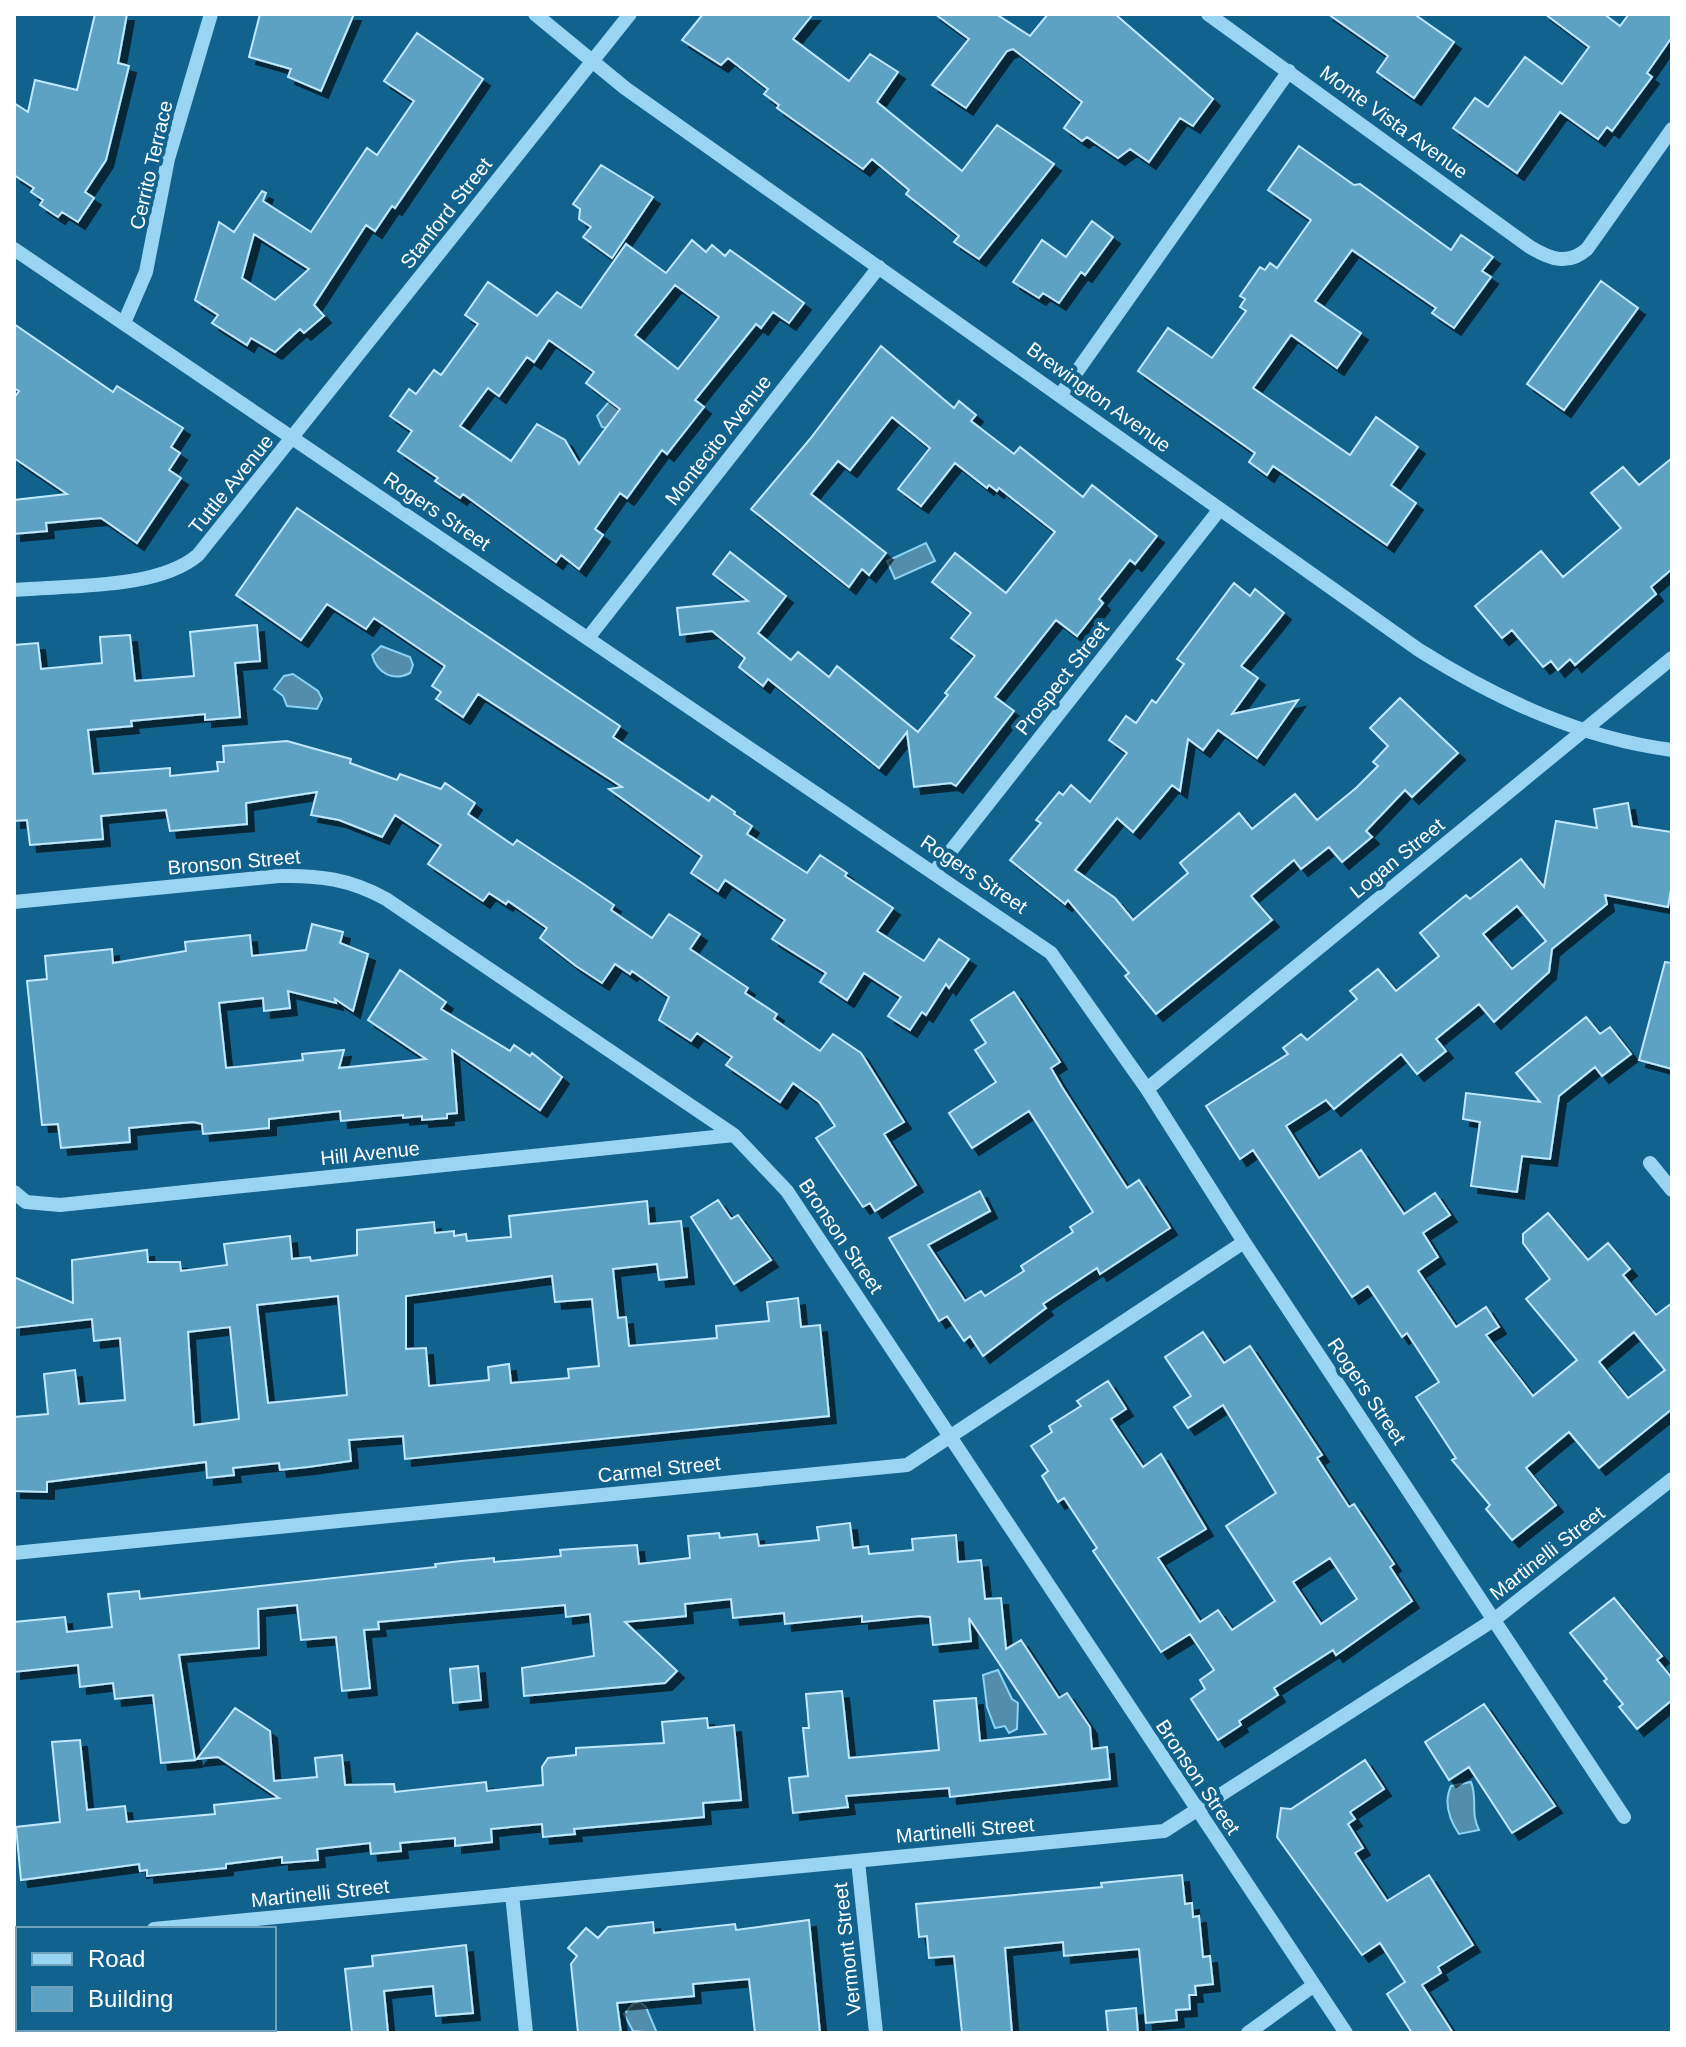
<svg xmlns="http://www.w3.org/2000/svg" width="1686" height="2047" viewBox="0 0 1686 2047" font-family="Helvetica,sans-serif">
	<defs>
		<filter id="shadow"><feDropShadow dx="7" dy="7" stdDeviation="0" flood-color="#0009"/></filter>
	</defs>
	<rect width="100%" height="100%" fill="#11628d"/>
	<path fill="#528dac" stroke="#8ad3f5" stroke-width="2" d="M613 397 625 401 609 428 602 427 597 416Z
		M926 543 935 561 895 579 887 561Z
		M381 646 410 657 413 665 410 673C393 682 377 673 372 655Z
		M293 674 318 691 322 699 317 709 287 706 283 696 274 689 284 676Z
		M998 1670 1012 1699 1018 1703 1017 1729 1009 1733 1005 1726 995 1728 987 1707 983 1675Z
		M1471 1782C1478 1799 1470 1813 1479 1830L1459 1834C1449 1819 1443 1803 1451 1786Z
		M640 2002 646 2007 657 2033 633 2031 624 2014 633 2004Z"/>
	<path fill="#5da1c3" stroke="#c0e9fd" stroke-width="2" fill-rule="evenodd" filter="url(#shadow)" d="M95 14H127L118 63 129 66 106 160 85 192 94 198 78 222 62 212 58 217 40 205 43 200 31 192 34 188 14 175V103L28 112 35 80 77 90Z
		M260 14H354L321 91 288 77 291 69 249 57Z
		M703 14H813L793 39 849 81 870 54 898 72 877 102 962 171 997 125 1054 164 979 259 954 242 959 236 906 194 909 190 872 159 863 169 777 108 779 105 764 94 768 89 728 58 721 65 682 40Z
		M935 14H996L1030 36 1048 14H1115L1213 99 1193 126 1180 118 1149 162 1130 149 1118 158 1087 137 1082 141 1064 128 1082 102 1013 49 1007 51 966 108 932 85 969 39Z
		M1328 14H1414L1454 42 1414 98 1377 72 1388 56Z
		M1545 14H1604L1620 26 1629 14H1672V37L1647 73 1652 77 1612 131 1607 127 1598 139 1560 112 1517 173 1453 128 1475 98 1488 107 1525 57 1562 84 1589 47Z
		M417 33 483 79 395 208 392 206 375 231 366 225 314 305 324 316 304 333 300 329 275 352 251 338 247 345 212 323 218 315 195 300 219 222 234 232 262 191 266 193 263 201 311 232 367 148 377 155 414 101 384 81ZM254 234 309 269 275 300 242 278Z
		M1299 146 1354 185 1360 184 1451 250 1461 235 1493 257 1482 271 1491 277 1454 328 1432 313 1436 308 1352 250 1315 301 1361 333 1337 368 1291 335 1253 388 1350 455 1376 417 1418 447 1391 485 1416 503 1387 545 1273 466 1267 475 1249 462 1255 453 1138 371 1168 328 1212 358 1246 311 1240 307 1245 299 1240 296 1260 267 1265 270 1270 263 1277 268 1311 220 1268 190Z
		M601 165 653 197 612 258 583 237 591 227 579 219 580 209 573 204Z
		M1092 221 1113 237 1085 275 1081 272 1059 303 1043 293 1039 298 1013 282 1042 240 1066 257Z
		M692 240 706 252 712 245 725 256 730 250 804 303 789 323 773 312 761 328 756 324 695 400 704 407 667 454 662 450 627 498 620 493 595 529 603 535 579 569 561 555 556 562 463 494 460 498 435 481 438 478 398 451 412 431 390 416 409 389 416 394 434 370 441 375 478 324 465 315 488 282 537 316 557 292 581 308 626 244 666 273ZM675 285 719 317 678 369 635 335ZM549 340 594 372 586 383 620 409 579 464 565 440 537 424 511 461 460 426 488 388 499 396 527 357 534 362Z
		M1601 281 1638 308 1564 410 1527 384Z
		M14 324 113 392 117 386 183 428 171 447 180 453 169 470 181 478 137 543 101 518 46 523 47 531 14 534V500L67 494 14 458V398L19 391 14 388Z
		M881 346 954 408 959 401 976 415 971 421 1014 454 1020 447 1083 497 1092 485 1157 536 1135 564 1130 560 1099 599 1103 603 1077 636 1056 620 995 697 1014 711 956 786 951 783 914 787 907 732 879 768 768 679 763 686 739 667 745 658 712 631 680 635 677 608 748 601 713 574 730 552 786 596 758 633 791 660 798 652 829 677 837 666 918 732 948 695 945 693 975 656 951 638 971 613 932 582 955 553 1006 593 1055 532 999 488 997 491 989 485 987 488 955 463 921 506 898 489 930 448 892 417 850 470 838 461 811 494 886 553 869 575 862 569 849 587 751 509 810 439Z
		M1672 458V569L1651 587 1656 594 1575 665 1570 659 1558 670 1551 661 1543 667 1512 630 1502 638 1475 606 1541 551 1563 577 1621 528 1591 493 1623 467 1639 485Z
		M297 508 620 726 613 737 709 801 712 796 735 812 734 814 752 826 747 834 807 873 820 855 847 873 845 876 893 908 877 931 924 961 939 939 969 959 949 988 946 984 926 1015 922 1012 910 1030 888 1016 901 997 864 973 847 1000 820 982 826 973 772 939 785 920 725 880 718 891 691 873 702 856 609 789 622 787 478 694 463 717 436 699 441 692 432 686 445 666 374 618 366 629 327 604 301 640 236 595Z
		M1234 583 1250 596 1255 589 1284 613 1241 666 1258 678 1232 714 1298 700 1257 758 1218 730 1203 750 1188 739 1180 791 1172 785 1133 832 1117 818 1075 870 1115 898 1133 920 1188 873 1180 863 1239 813 1252 829 1295 794 1317 820 1356 788 1378 766 1373 762 1388 746 1370 728 1400 698 1458 753 1412 797 1405 790 1366 831 1372 837 1342 862 1329 847 1301 869 1294 860 1251 896 1272 920 1156 1014 1125 976 1129 973 1068 900 1065 904 1010 860 1041 823 1036 820 1059 792 1063 795 1071 785 1090 802 1127 753 1109 740 1126 716 1136 723 1152 700 1156 703 1184 664 1177 659Z
		M257 625 260 661 235 663 240 717 205 720V714L131 721 132 726 88 730 93 774 170 768V776L218 771 217 762H224L223 746 287 741 351 759 350 763 397 780 400 774 441 789 445 783 475 803 468 814 513 845 517 840 582 883 614 905 611 910 652 938 669 914 700 934 690 949 748 988 745 993 777 1014 774 1019 820 1051 833 1034 861 1053 904 1122 884 1134 916 1185 875 1211 870 1203 863 1207 816 1138 835 1126 819 1102 793 1083 780 1102 726 1065 732 1057 697 1033 691 1041 659 1020 669 997 632 971 630 974 615 964 602 983 576 966 540 938 547 928 508 901 506 904 489 893 483 901 428 864 441 845 395 815 382 837 339 820 311 815 317 792 246 803 247 824 170 831 166 810 101 816 103 839 30 845 27 820 14 821V645L38 643 41 669 102 663 100 637 130 635 135 681 194 676 190 632Z
		M1628 803 1632 826 1672 832V884L1668 907 1605 895 1607 904 1552 949 1549 972 1494 1022 1479 1004 1436 1039 1446 1051 1417 1074 1401 1054 1334 1109 1326 1100 1286 1126 1319 1178 1361 1150 1404 1214 1435 1193 1450 1215 1423 1233 1438 1257 1418 1271 1456 1327 1486 1307 1499 1327 1486 1335 1533 1396 1577 1360 1526 1299 1550 1279 1523 1243V1234L1548 1213 1588 1260 1608 1243 1630 1269 1623 1275 1656 1315 1672 1303V1409L1599 1468 1569 1432 1526 1468 1556 1505 1512 1540 1486 1509 1490 1505 1452 1460 1456 1458 1416 1397 1439 1382 1407 1333 1402 1337 1368 1286 1352 1297 1253 1150 1240 1159 1206 1106 1288 1054 1283 1048 1301 1034 1307 1040 1357 999 1350 991 1378 969 1396 991 1439 956 1420 933 1466 895 1470 899 1521 859 1544 887 1556 821 1597 828 1594 809ZM1517 906 1546 941 1512 969 1483 934ZM1634 1332 1665 1370 1628 1398 1599 1362Z
		M312 924 343 932 340 943 368 954 353 1011 335 999 336 1003 288 991 290 1008 264 1011 263 998 219 1003 226 1068 303 1060 302 1054 344 1050 339 1068 426 1059 368 1020 400 970 446 1002 441 1009 510 1051 514 1045 530 1056 532 1053 562 1077 540 1110 452 1050 457 1113 447 1114V1118L422 1120V1116L403 1118V1115L341 1121 340 1111 269 1119V1128L203 1134 202 1124 193 1122 129 1128 130 1142 61 1148 58 1124 42 1125 27 981 47 979 45 956 112 949 113 963 186 951 185 942 250 935 252 956 306 950Z
		M1665 962 1672 963V1069L1639 1060Z
		M1014 992 1060 1062 1051 1068 1062 1087 1127 1188 1139 1180 1170 1228 1100 1274 1097 1268 1043 1304 1046 1308 983 1356 970 1336 964 1341 947 1316 939 1321 889 1238 980 1191 990 1211 928 1245 965 1301 981 1291 985 1296 1024 1271 1021 1266 1073 1232 1070 1227 1093 1212 1029 1111 972 1148 949 1113 996 1082 975 1050 986 1043 971 1020Z
		M1586 1017 1600 1034 1610 1027 1631 1054 1602 1076 1595 1067 1559 1096 1550 1159 1522 1156 1517 1192 1471 1186 1480 1122 1463 1119 1466 1093 1540 1102 1516 1073Z
		M718 1200 731 1219 738 1215 771 1260 734 1284 691 1217Z
		M647 1201 649 1224 681 1221 687 1277 659 1280 657 1264 613 1269 618 1318 626 1317 629 1346 717 1338 716 1326 769 1321 767 1302 798 1298 801 1327 820 1325 829 1416 405 1459 403 1436 349 1440 351 1461 308 1467 280 1470 279 1463 233 1468 234 1475 207 1478 206 1462 47 1482V1492L14 1491V1417L48 1414 44 1374 75 1370 79 1404 125 1400 120 1338 94 1341 92 1319 14 1328V1277L73 1303 72 1260 147 1250 148 1262H180L181 1271 227 1265 224 1244 290 1236 292 1259 310 1257 311 1261 357 1255V1230L434 1222 435 1233 454 1231V1236L466 1234 467 1241 511 1237 509 1216ZM552 1276 555 1302 592 1299 599 1366 568 1369 569 1378 511 1383 509 1364 488 1367 489 1380 429 1386 426 1348 406 1349V1296ZM338 1296 347 1395 268 1403 257 1305ZM230 1327 239 1419 194 1425 188 1332Z
		M1203 1332 1224 1363 1250 1346 1322 1455 1317 1458 1349 1507 1354 1504 1394 1564 1390 1567 1412 1601 1336 1655 1333 1650 1274 1688 1278 1695 1239 1721 1241 1725 1218 1740 1191 1699 1205 1689 1200 1680 1214 1670 1190 1634 1161 1652 1093 1551 1097 1548 1064 1498 1058 1502 1042 1476 1048 1471 1031 1446 1052 1432 1049 1426 1081 1406 1077 1401 1108 1381 1126 1409 1111 1419 1143 1467 1161 1454 1206 1529 1158 1558 1200 1622 1218 1610 1232 1630 1275 1601 1226 1526 1276 1493 1223 1405 1188 1428 1174 1407 1191 1396 1165 1357ZM1330 1558 1357 1599 1321 1624 1293 1582Z
		M850 1523 853 1548 868 1546 869 1554 913 1550 912 1539 956 1535 958 1562 981 1560 985 1599 1001 1598 1006 1649 1021 1640 1059 1698 1067 1693 1090 1727 1092 1749 1107 1747 1110 1779 950 1797 949 1788 846 1796 848 1807 793 1813 789 1778 808 1776 803 1728H809L806 1694 842 1691 849 1758 939 1750 934 1701 976 1698 980 1741 1046 1734 969 1618 971 1641 933 1645 930 1617 920 1616 862 1622V1616L785 1624 784 1613 733 1618 731 1599 685 1604 686 1616 625 1622 677 1671 665 1683 524 1696 522 1668 594 1656 590 1614 566 1617 565 1605 378 1622 379 1629 364 1630 370 1688 342 1691 336 1637 301 1640 297 1605 258 1609 259 1648 179 1655 195 1760 161 1763 153 1695 115 1699 113 1683 80 1687 78 1665 14 1672V1622L65 1617 67 1632 112 1627 108 1594 139 1591 140 1599 436 1567 435 1564 461 1561 494 1558V1562L561 1556 560 1550 587 1548 637 1545 639 1564 690 1558 688 1536 719 1533 720 1538 757 1534 759 1546 819 1540 817 1527Z
		M1614 1598 1662 1656 1657 1660 1672 1678V1700L1637 1729 1619 1707 1623 1704 1604 1681 1607 1679 1570 1633Z
		M478 1666 481 1700 453 1703 450 1669Z
		M1484 1704 1555 1806 1512 1833 1469 1767 1449 1780 1425 1742Z
		M235 1708 270 1731 274 1781 317 1777 315 1758 342 1755 345 1785 394 1784 395 1792 486 1782 487 1791 543 1785 542 1767 548 1758 576 1755V1748L664 1743 662 1722 707 1718 708 1728 734 1725 741 1800 703 1803 704 1817 574 1829 575 1834 543 1837 542 1824 491 1829 492 1842 455 1846V1838L400 1843 401 1851 371 1854 370 1843 317 1849 318 1860 282 1863V1857L226 1864V1868L147 1876V1870L140 1871 139 1864 21 1880 16 1827 60 1822 52 1742 80 1740 87 1810 125 1806 127 1822 215 1814 214 1805 279 1798 218 1757 197 1759Z
		M1365 1760 1384 1789 1350 1812 1355 1819 1348 1824 1363 1848 1355 1853 1387 1901 1429 1875 1473 1945 1438 1967 1441 1973 1422 1985 1453 2033H1412L1387 1994 1405 1982 1380 1943 1362 1955 1277 1837 1281 1808 1291 1809Z
		M1182 1875 1185 1904 1192 1903 1193 1917 1199 1916 1203 1957 1210 1956 1213 1984 1195 1986 1196 1995H1189L1190 2009 1176 2010 1177 2020 1146 2023 1139 1949 1064 1956 1063 1942 1005 1948 1012 2033H962L954 1956 929 1958 927 1936 919 1937 916 1904 1102 1887 1101 1883Z
		M809 1920 820 2033H755L749 1979 693 1984 694 1996 617 2003 621 2033H578L571 1964 577 1956 568 1948 586 1928 598 1938 608 1927 653 1922 654 1933 735 1924 736 1930Z
		M466 1945 473 2013 436 2016 433 1986 384 1991 388 2033H352L345 1969 373 1966 372 1956Z
		M1136 2008 1138 2033H1108L1106 2011Z"/>
	<g fill="none" stroke-linecap="round" stroke-linejoin="round">
		<path stroke="#99d4f2" stroke-width="14" d="M535 14 625 88 1419 650C1497 699 1580 738 1672 750
			M1208 14 1530 247C1550 259 1568 266 1587 249L1672 129
			M14 249 1051 953 1147 1089 1244 1242 1624 1817
			M124 323 146 272 168 159 211 14
			M1061 394 1289 71
			M14 590C67 585 157 590 198 555L630 14
			M588 638 879 267
			M935 871 1220 509
			M14 902 279 876C319 875 350 879 386 899L734 1135 787 1191 1346 2033
			M1147 1089 1672 658
			M1650 1163 1672 1190
			M14 1192 26 1202 60 1205 734 1135
			M14 1553 907 1465 1244 1242
			M858 1861 876 2033
			M512 1894 526 2033
			M154 1929 1164 1831 1495 1619 1672 1479
			M14 1943 18 1942
			M1248 2033 1314 1985"/>
	</g>
	<g text-anchor="middle" stroke-width="8" stroke-linejoin="round" paint-order="stroke">
		<g font-size="20" fill="#fff" stroke="#11628d">
			<text transform="translate(1394 122) rotate(36)" y="7">Monte Vista Avenue</text>
			<text transform="translate(151 165) rotate(-77)" y="7">Cerrito Terrace</text>
			<text transform="translate(446 213) rotate(-52)" y="7">Stanford Street</text>
			<text transform="translate(1099 397) rotate(36)" y="7">Brewington Avenue</text>
			<text transform="translate(718 440) rotate(-52)" y="7">Montecito Avenue</text>
			<text transform="translate(231 484) rotate(-51)" y="7">Tuttle Avenue</text>
			<text transform="translate(437 511) rotate(34)" y="7">Rogers Street</text>
			<text transform="translate(1062 678) rotate(-52)" y="7">Prospect Street</text>
			<text transform="translate(1397 858) rotate(-39)" y="7">Logan Street</text>
			<text transform="translate(234 862) rotate(-5)" y="7">Bronson Street</text>
			<text transform="translate(974 874) rotate(34)" y="7">Rogers Street</text>
			<text transform="translate(370 1153) rotate(-6)" y="7">Hill Avenue</text>
			<text transform="translate(841 1236) rotate(56)" y="7">Bronson Street</text>
			<text transform="translate(1367 1391) rotate(56)" y="7">Rogers Street</text>
			<text transform="translate(659 1469) rotate(-6)" y="7">Carmel Street</text>
			<text transform="translate(1547 1553) rotate(-38)" y="7">Martinelli Street</text>
			<text transform="translate(1198 1777) rotate(56)" y="7">Bronson Street</text>
			<text transform="translate(965 1830) rotate(-5)" y="7">Martinelli Street</text>
			<text transform="translate(320 1893) rotate(-6)" y="7">Martinelli Street</text>
			<text transform="translate(847 1949) rotate(-96)" y="7">Vermont Street</text>
		</g>
	</g>
	<rect width="1686" height="2047" fill="none" stroke="#ffffff" stroke-width="32"/>
	<rect x="16" y="1927" width="260" height="104" fill="#11628d" stroke="#70a1bb" stroke-width="2"/>
	<rect x="32" y="1953" width="40" height="12" fill="#99d4f2" stroke="#70a1bb" stroke-width="2"/>
	<text x="88" y="1967" font-size="24" fill="#ffffff">Road</text>
	<rect x="32" y="1987" width="40" height="24" fill="#5da1c3" stroke="#70a1bb" stroke-width="2"/>
	<text x="88" y="2007" font-size="24" fill="#ffffff">Building</text>
</svg>
